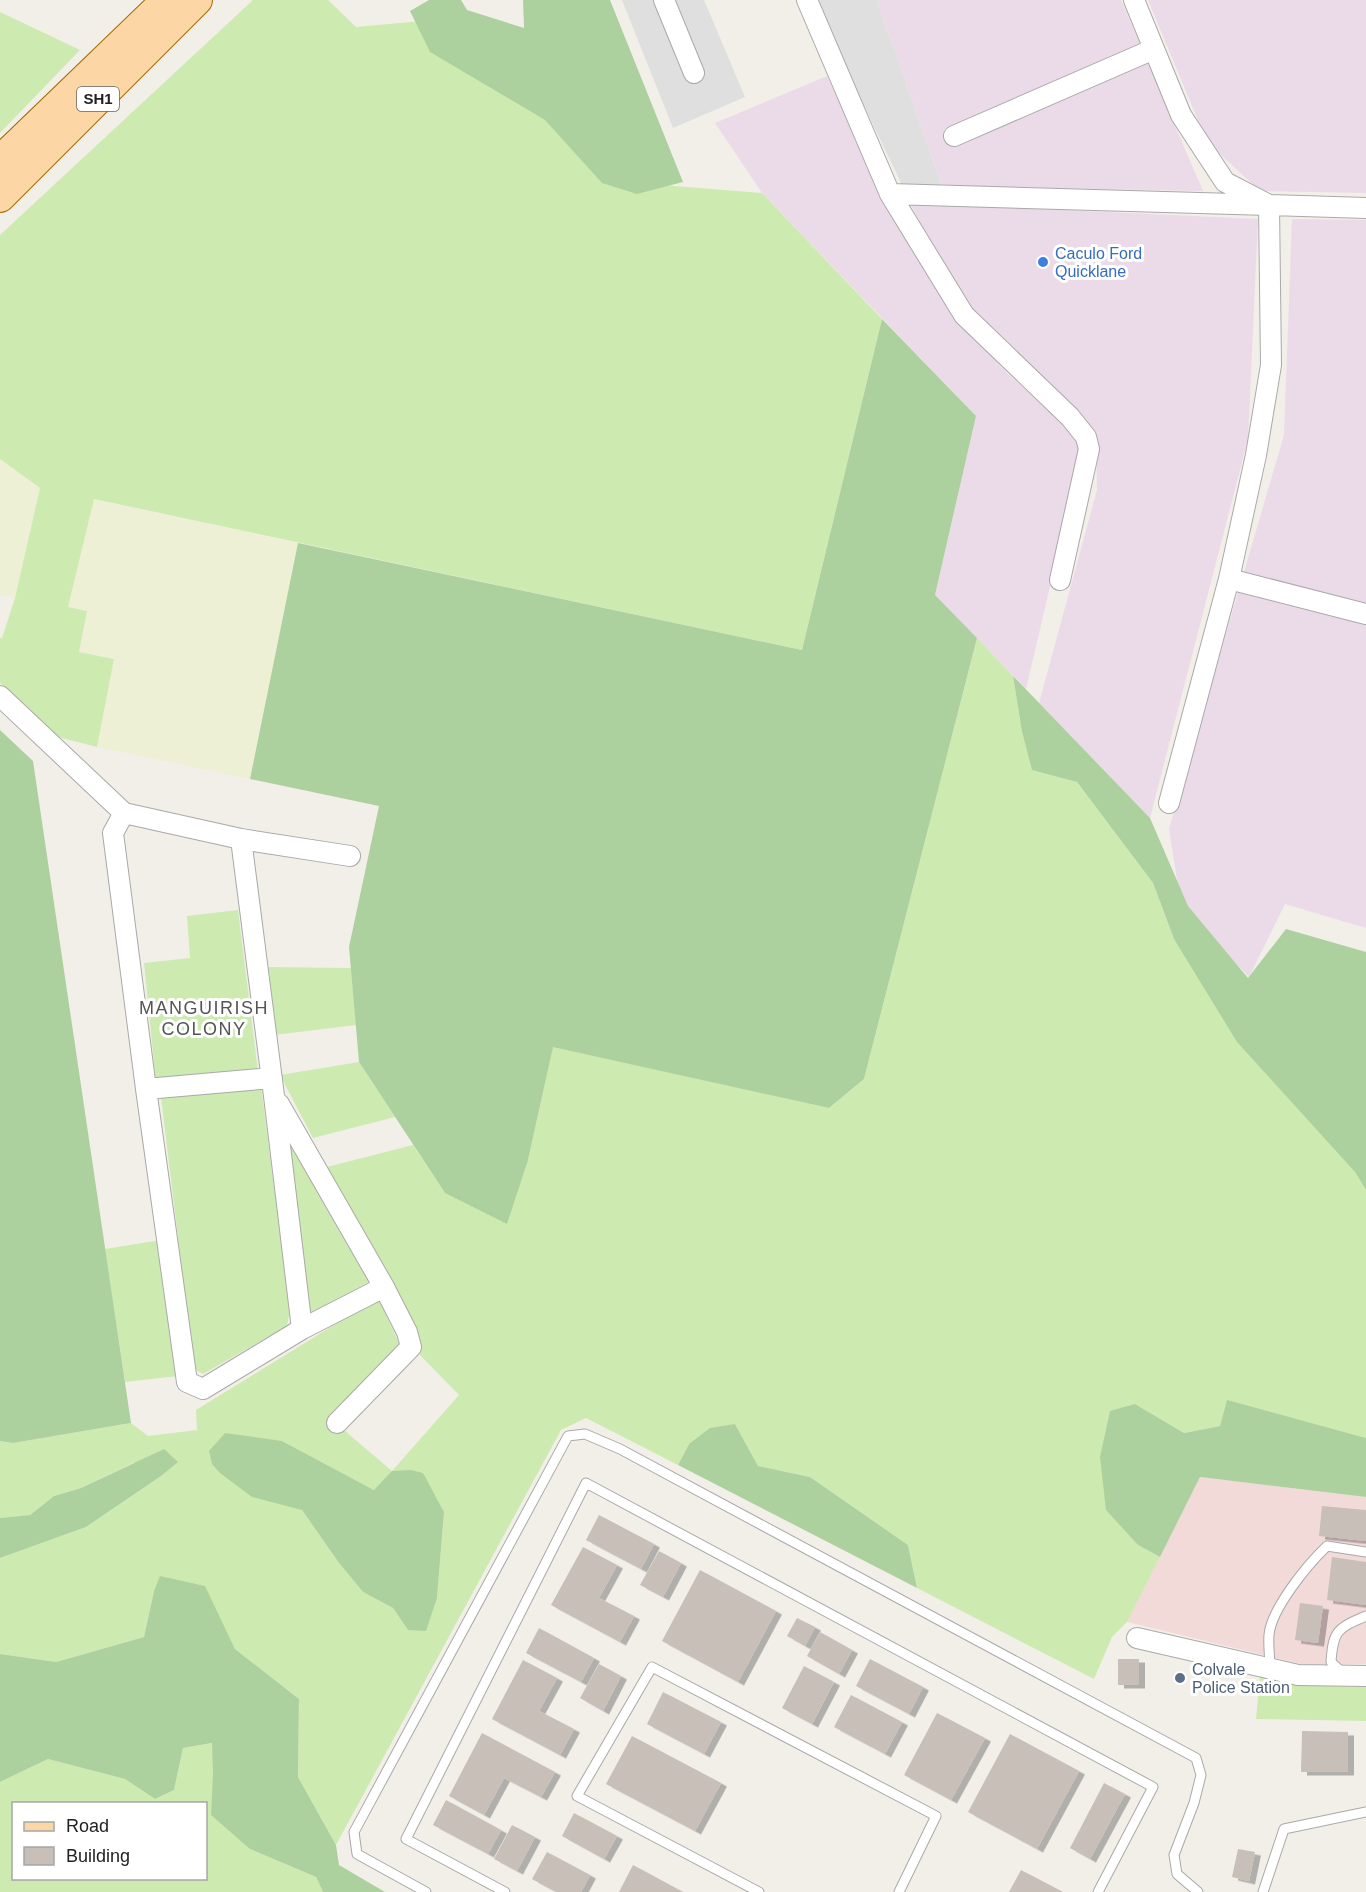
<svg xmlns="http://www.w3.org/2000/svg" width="1366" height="1892" viewBox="0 0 1366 1892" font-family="Arial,sans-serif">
	<defs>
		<filter id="shadow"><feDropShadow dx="6" dy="3.5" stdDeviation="0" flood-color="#0004"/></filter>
	</defs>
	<rect width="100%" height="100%" fill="#f2efe9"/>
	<path fill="#e0dfdf" d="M622 0H704L745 97 673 128Z
		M818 0H877L942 186 902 185 846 68Z"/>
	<path fill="#f2dad9" d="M1200 1477 1366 1497V1664L1305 1665 1127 1622Z"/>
	<path fill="#ebdbe8" d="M877 0H1121L1203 191 942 186Z
		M1148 0H1366V193L1260 191 1207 142Z
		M827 76 891 215 957 320 1008 374 1080 438V458L1026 689 935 595 976 416 762 193 715 123Z
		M910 203 1258 219 1248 439 1150 818 1039 703 1097 490 1096 435 961 299Z
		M1292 219 1366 220V928L1285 904 1249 977 1181 905 1169 829 1284 435Z"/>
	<path fill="#eef0d5" d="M0 459 40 488 15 598 0 595Z
		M93 499 298 543 250 779 97 747 114 659 79 652 68 607Z"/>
	<path fill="#cdebb0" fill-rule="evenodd" d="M253 0H328L356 27 443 19 612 181 762 193 882 319 802 650 94 499 68 607 87 611 79 652 114 659 97 747 58 737 0 683V638H2L15 598 40 488 0 459V235Z
		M0 12 80 50 0 133Z
		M977 638 1013 676 1022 732 1032 769 1077 782 1153 883 1174 939 1355 1172 1366 1190V1438L1227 1401 1220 1426 1184 1433 1135 1404 1138 1545 1160 1557 1127 1622 1112 1637 1094 1679 917 1588 908 1545 810 1477 758 1466 735 1424 689 1444 678 1465 586 1418 561 1430 336 1845 298 1777 299 1699 235 1649 204 1586 154 1591 144 1637 56 1662 0 1654V1558L86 1527 161 1476 133 1463 81 1488 54 1496 30 1515 0 1518V1441L13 1443 131 1423 148 1436 197 1430 196 1410 378 1298 402 1349 331 1419 392 1471 459 1395 419 1354 414 1329 323 1168 413 1145 445 1193 528 1160 553 1046 829 1108 864 1079ZM282 1441 374 1490 444 1512 437 1598 408 1630 393 1608 363 1592 339 1563 302 1510Z
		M238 910 258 1071 156 1083 144 963 190 958 187 916Z
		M267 967 351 968 356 1025 274 1035Z
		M359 1062 395 1117 313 1138 280 1075Z
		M261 1086 290 1311 287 1326 203 1374 194 1369 161 1097Z
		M285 1132 370 1281 306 1318Z
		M161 1240 178 1376 125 1382 105 1249Z
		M1260 1676 1287 1681 1357 1687 1366 1686V1721L1256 1719Z
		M213 1743V1773L250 1849 316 1877 323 1892H0V1782L48 1759 125 1779 155 1799 174 1790 183 1748ZM14 1804H206V1878H14Z"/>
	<path fill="#add19e" d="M429 0H461L467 10 524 28 523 0H610L683 182 637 194 602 183 545 120 430 52 410 11Z
		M882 319 976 416 935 595 977 638 864 1079 829 1108 553 1047 528 1160 507 1224 445 1193 359 1062 349 947 379 806 250 779 298 543 802 650Z
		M1013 676 1150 818 1188 906 1248 978 1286 929 1366 952V1190L1355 1172 1237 1042 1174 939 1153 883 1077 782 1032 770 1022 732Z
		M0 730 33 761 131 1423 13 1443 0 1441Z
		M1227 1400 1366 1438V1497L1200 1477 1160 1557 1138 1545 1106 1510 1100 1457 1110 1411 1135 1404 1184 1433 1220 1426Z
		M735 1424 758 1466 810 1477 908 1545 917 1588 678 1465 689 1444 710 1428Z
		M225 1433 282 1441 374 1490 392 1471 411 1470 423 1473 444 1512 437 1598 426 1631 408 1630 393 1608 363 1592 339 1563 302 1510 252 1497 220 1473 212 1464 209 1451Z
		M164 1449 178 1462 161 1476 86 1527 0 1558V1518L30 1515 54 1496 81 1488Z
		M160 1576 205 1586 235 1649 299 1699 298 1777 336 1845 339 1865 385 1892H323L316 1877 250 1849 211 1815 213 1773 212 1743 183 1748 174 1790 155 1799 125 1779 48 1759 0 1782V1654L56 1662 144 1637 154 1591Z"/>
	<path fill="#c7bfb8" filter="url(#shadow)" d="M1322 1506 1366 1510V1541L1319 1536Z
		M599 1515 654 1544 641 1569 586 1540Z
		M583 1547 617 1565 599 1598 634 1616 620 1642 551 1605Z
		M659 1551 681 1563 663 1597 640 1585Z
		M1332 1557 1366 1562V1605L1327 1600Z
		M700 1570 776 1611 738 1682 662 1641Z
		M1300 1603 1323 1606 1318 1643 1295 1640Z
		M797 1618 815 1627 805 1646 787 1636Z
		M539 1628 594 1658 581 1682 526 1653Z
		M820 1632 852 1650 839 1674 807 1656Z
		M870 1659 923 1687 909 1714 856 1686Z
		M1118 1659H1139V1685H1118Z
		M523 1660 557 1678 539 1711 574 1729 560 1755 492 1719Z
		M599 1664 621 1676 603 1711 580 1698Z
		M804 1666 834 1682 812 1724 782 1708Z
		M663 1692 721 1722 704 1754 647 1724Z
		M851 1695 902 1722 885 1754 834 1727Z
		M937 1713 985 1738 951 1800 904 1775Z
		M1302 1731 1348 1732V1772H1301Z
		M482 1733 555 1772 541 1797 504 1778 484 1815 449 1796Z
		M1010 1734 1079 1771 1037 1849 968 1812Z
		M632 1736 721 1783 695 1831 606 1784Z
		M1104 1783 1125 1794 1090 1859 1070 1848Z
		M446 1800 501 1830 488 1854 433 1825Z
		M574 1813 617 1836 604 1859 562 1836Z
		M512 1825 535 1837 517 1871 494 1859Z
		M1238 1849 1255 1852 1249 1881 1232 1877Z
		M547 1852 590 1875 581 1892H556L532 1879Z
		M633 1865 683 1892H619Z
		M1021 1870 1063 1892H1009Z"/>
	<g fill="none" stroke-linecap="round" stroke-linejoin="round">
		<g stroke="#a9a9a9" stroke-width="11">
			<path id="service" d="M1270 1668C1270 1657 1268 1646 1269 1635 1271 1609 1308 1564 1327 1546L1366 1552
				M1344 1674 1331 1662C1333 1630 1338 1628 1366 1616
				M426 1892 357 1854 354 1832 568 1436 585 1434 620 1449 1196 1758 1201 1775 1194 1803 1174 1855 1177 1874 1198 1892
				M505 1892 406 1839 586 1483 1153 1787 1098 1892
				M759 1892 577 1796 652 1667 936 1816 899 1892
				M1263 1892 1284 1829 1366 1812"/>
		</g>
		<g stroke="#a9a9a9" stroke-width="22">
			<path id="minor" d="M664 0 694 73
				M807 0 890 194 964 315 1070 417 1086 437 1089 449 1060 580
				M1134 0 1181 115 1225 182 1269 205 1366 208
				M954 136 1154 49
				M890 194 1269 205 1271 365 1256 455 1229 579 1169 803
				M1229 579 1366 614
				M0 696 124 813 241 839 274 1096 302 1329
				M124 813 113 833 146 1089 187 1382 203 1389 302 1329 384 1287
				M241 839 350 856
				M146 1089 272 1078
				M279 1104 384 1287 407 1332 411 1347 337 1423
				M1137 1638 1298 1675 1366 1676"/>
		</g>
		<g stroke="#a06b00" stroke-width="32">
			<path id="primary" d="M0 161 167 0
				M0 197 197 0"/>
		</g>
		<use href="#service" stroke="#fff" stroke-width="9"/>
		<use href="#minor" stroke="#fff" stroke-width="20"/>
		<use href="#primary" stroke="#fcd6a4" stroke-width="30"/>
	</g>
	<circle fill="#3f7fe0" stroke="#fff" stroke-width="2" cx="1043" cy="262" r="6"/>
	<circle fill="#5c6f8a" stroke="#fff" stroke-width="2" cx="1180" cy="1678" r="6"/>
	<g text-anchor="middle" stroke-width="6" stroke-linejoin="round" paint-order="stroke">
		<rect fill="#fff" stroke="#646464" stroke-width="1.5" x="77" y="87" width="42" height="24" rx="4.5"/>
		<g font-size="15" font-weight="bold" fill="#222">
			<text x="98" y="104">SH1</text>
		</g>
		<g font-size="16" fill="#366cbe" stroke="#fff" text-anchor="start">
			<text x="1055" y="259">Caculo Ford<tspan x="1055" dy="18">Quicklane</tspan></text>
		</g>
		<g font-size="16" fill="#4e5e75" stroke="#fff" text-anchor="start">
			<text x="1192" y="1675">Colvale<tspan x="1192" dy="18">Police Station</tspan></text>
		</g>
		<g font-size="18" letter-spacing="1.5" fill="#555" stroke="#fff">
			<text x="204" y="1014">MANGUIRISH<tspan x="204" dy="21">COLONY</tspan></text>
		</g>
	</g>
	<rect x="12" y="1802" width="195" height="78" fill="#ffffff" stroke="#a7a7a7" stroke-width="1.5"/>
	<rect x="24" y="1822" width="30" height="9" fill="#fcd6a4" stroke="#a7a7a7" stroke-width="1.5"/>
	<text x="66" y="1832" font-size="18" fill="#222222">Road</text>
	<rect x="24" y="1847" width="30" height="18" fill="#c7bfb8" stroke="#a7a7a7" stroke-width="1.5"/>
	<text x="66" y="1862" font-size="18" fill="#222222">Building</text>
</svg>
